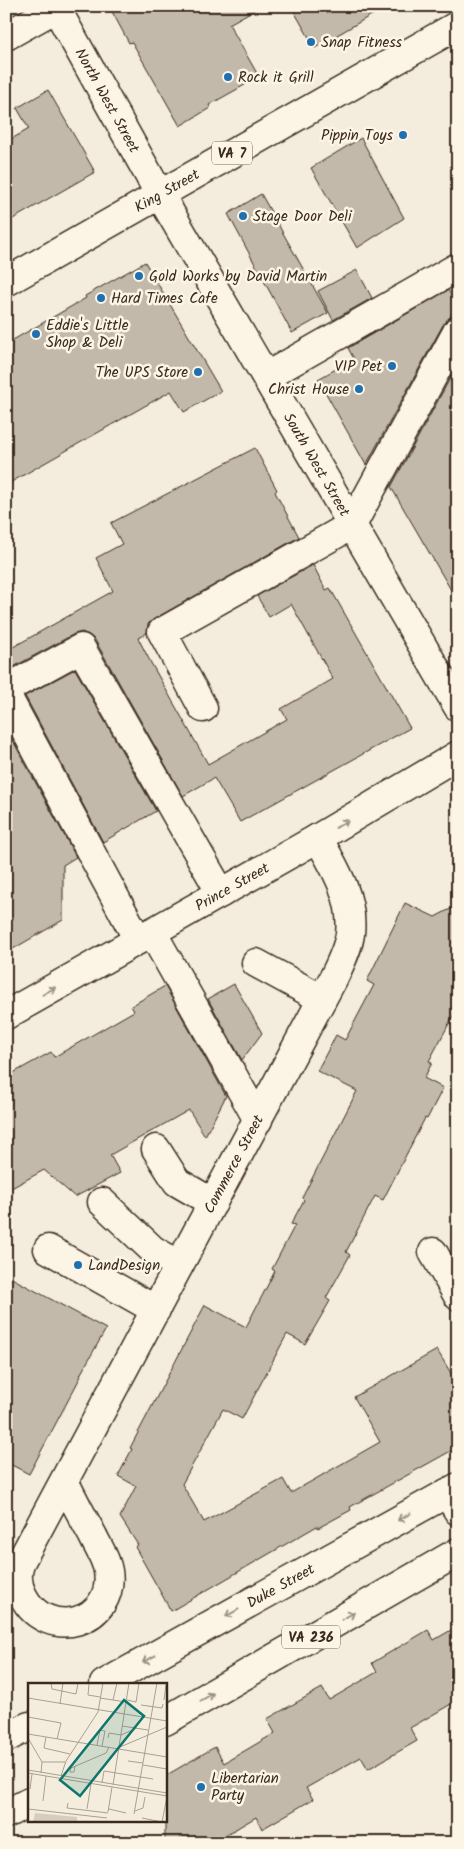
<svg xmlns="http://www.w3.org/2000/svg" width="464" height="1849" viewBox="0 0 464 1849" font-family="Kalam,sans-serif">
	<rect width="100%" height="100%" fill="#f4eddd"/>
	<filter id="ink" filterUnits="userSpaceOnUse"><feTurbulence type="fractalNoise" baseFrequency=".02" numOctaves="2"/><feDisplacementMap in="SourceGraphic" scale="10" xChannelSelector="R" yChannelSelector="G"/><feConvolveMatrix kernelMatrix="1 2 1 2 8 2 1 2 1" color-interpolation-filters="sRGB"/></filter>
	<g filter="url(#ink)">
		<path fill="#c3b9aa" stroke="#3b2a1e" d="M109 6H261L229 24 259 77 209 105 210 108 180 126 132 42 129 43Z
			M291 6H387L315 48Z
			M48 90 95 172 6 223V142L29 129 17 108Z
			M361 138 404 218 357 248 311 168Z
			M261 194 328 313 292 333 228 214Z
			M145 262 221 391 184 412 171 391 6 485V344L86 298 85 296Z
			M357 270 372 298 333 320 318 291Z
			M448 290 457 306 451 316 444 323 366 465 318 379 354 359 348 348Z
			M454 371 458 373V602L391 487Z
			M255 448 277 490 275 492 299 537 154 619 148 624 147 633 138 638 151 663 208 764 287 719 281 709 333 679 291 604 269 617 257 596 313 565 326 590 330 588 410 728 240 822 214 778 183 796 95 640 89 635 82 632 74 634 6 671V651L113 591 96 558 122 544 111 523Z
			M75 669 156 811 103 842 25 696Z
			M6 728 76 857 63 865V920L6 953Z
			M405 903 435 917 458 905V1007L429 1061 432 1063 424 1078 443 1088 427 1119 425 1118 383 1200 375 1196 346 1252 350 1255 326 1298 330 1301 305 1344 287 1334 242 1419 223 1409 182 1484 204 1522 283 1479 291 1493 380 1442 354 1397 437 1350 458 1385V1447L350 1507 351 1510 318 1528 317 1526 171 1611 135 1547 138 1545 120 1517 136 1486 118 1476 132 1449 130 1448 205 1305 246 1327 275 1271 272 1269 295 1225 291 1224 304 1200 302 1198 357 1091 317 1071 336 1035 345 1040 374 985 367 981Z
			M234 984 262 1033 242 1060 208 999Z
			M165 986 226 1096 205 1136 189 1110 110 1155 120 1173 75 1197 44 1170 6 1191V1077L51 1052 54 1057 134 1011 131 1006Z
			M6 1275 106 1329 80 1375 81 1376 29 1474 6 1462Z
			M458 1626V1700L410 1728 417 1741 368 1769 361 1757 306 1788 313 1799 262 1829 256 1817 212 1843H165V1776L215 1747 224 1763 275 1733 267 1719 322 1688 329 1700 377 1672 372 1663 428 1630 434 1640Z"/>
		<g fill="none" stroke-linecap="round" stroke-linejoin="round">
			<g stroke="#3b2a1e" stroke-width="31">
				<g id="minor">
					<path d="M6 36 56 8"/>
					<path d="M267 376 458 267"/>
					<path d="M6 689 81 648 221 893"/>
					<path d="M6 694 138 940"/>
					<path d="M203 708 162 632 352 525 458 330"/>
					<path d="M152 932 258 1120"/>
					<path d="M256 963 322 999"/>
					<path id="s1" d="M6 1015 318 838 458 755"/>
					<path d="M156 1149 177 1182 213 1203"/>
					<path d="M102 1202 153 1250 179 1265"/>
					<path d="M48 1249 156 1310"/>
					<path d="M433 1252 458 1296"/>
					<path id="s2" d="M64 1481C73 1499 83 1518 93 1536 98 1547 106 1558 108 1571 116 1623 47 1643 23 1596 17 1585 16 1575 20 1563 124 1368 229 1172 334 977 340 964 348 949 350 934 354 898 335 868 318 838"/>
					<path d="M447 1493 458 1511"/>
				</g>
			</g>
			<g stroke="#3b2a1e" stroke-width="31">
				<g id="major">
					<path id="s3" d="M55 6 160 195 458 707"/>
					<path id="s4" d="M6 282 458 25"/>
					<path id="s5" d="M104 1684 458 1487"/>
					<path d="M165 1721 458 1552"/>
					<path d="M6 1738 29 1726"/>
					<path d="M6 1814 29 1802"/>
				</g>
			</g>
			<use href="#minor" stroke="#fcf5e5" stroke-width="28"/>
			<use href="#major" stroke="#fcf5e5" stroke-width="28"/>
		</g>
		<defs><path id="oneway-shaft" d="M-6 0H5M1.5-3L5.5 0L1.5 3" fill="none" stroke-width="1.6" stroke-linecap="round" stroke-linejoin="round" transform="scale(1.25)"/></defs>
		<g stroke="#9c9082">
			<use href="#oneway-shaft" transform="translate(342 824) rotate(-31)"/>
			<use href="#oneway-shaft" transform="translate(49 991) rotate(-30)"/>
			<use href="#oneway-shaft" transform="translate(404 1517) rotate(151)"/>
			<use href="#oneway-shaft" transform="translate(232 1613) rotate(151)"/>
			<use href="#oneway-shaft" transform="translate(348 1616) rotate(-30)"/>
			<use href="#oneway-shaft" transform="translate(149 1659) rotate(151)"/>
			<use href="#oneway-shaft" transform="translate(207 1697) rotate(-30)"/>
		</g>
	</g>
	<g fill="#1f6fb2" stroke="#fcf5e5" stroke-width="2">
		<circle cx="311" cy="42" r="5"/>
		<circle cx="228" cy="77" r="5"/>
		<circle cx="403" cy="135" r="5"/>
		<circle cx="243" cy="216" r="5"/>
		<circle cx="139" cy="276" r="5"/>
		<circle cx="101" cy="298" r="5"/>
		<circle cx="36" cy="334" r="5"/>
		<circle cx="392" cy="366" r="5"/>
		<circle cx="198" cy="372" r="5"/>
		<circle cx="359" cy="389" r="5"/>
		<circle cx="78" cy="1265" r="5"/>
		<circle cx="201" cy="1787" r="5"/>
	</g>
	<g text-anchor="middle" stroke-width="5" stroke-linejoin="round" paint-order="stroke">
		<g fill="#fcf5e5" stroke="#75675a" stroke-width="1">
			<rect x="212" y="141.5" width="40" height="23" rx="4"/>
			<rect x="282" y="1625.5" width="58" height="23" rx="4"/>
		</g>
		<g font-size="14" font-weight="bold" fill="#3b2a1e">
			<text x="232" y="158">VA 7</text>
			<text x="311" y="1642">VA 236</text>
		</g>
		<g font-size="15" fill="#3b2a1e" stroke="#fcf5e5" text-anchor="start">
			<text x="321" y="47">Snap Fitness</text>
			<text x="238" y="82">Rock it Grill</text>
			<text x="393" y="140" text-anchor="end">Pippin Toys</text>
			<text x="253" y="221">Stage Door Deli</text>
			<text x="149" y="281">Gold Works by David Martin</text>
			<text x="111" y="303">Hard Times Cafe</text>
			<text x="46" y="330">Eddie's Little<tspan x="46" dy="17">Shop &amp; Deli</tspan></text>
			<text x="382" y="371" text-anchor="end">VIP Pet</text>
			<text x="188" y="377" text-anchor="end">The UPS Store</text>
			<text x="349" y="394" text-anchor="end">Christ House</text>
			<text x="88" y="1270">LandDesign</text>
			<text x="211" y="1783">Libertarian<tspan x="211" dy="17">Party</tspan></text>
		</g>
		<g font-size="15" fill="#3b2a1e" stroke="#fcf5e5">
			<text dy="5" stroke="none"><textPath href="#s3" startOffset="108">North West Street</textPath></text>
			<text dy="5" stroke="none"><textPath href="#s4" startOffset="185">King Street</textPath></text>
			<text dy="5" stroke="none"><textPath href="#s3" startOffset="528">South West Street</textPath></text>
			<text dy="5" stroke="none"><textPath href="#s1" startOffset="260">Prince Street</textPath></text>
			<text dy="5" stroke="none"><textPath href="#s2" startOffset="716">Commerce Street</textPath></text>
			<text dy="5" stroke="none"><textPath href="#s5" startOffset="202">Duke Street</textPath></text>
		</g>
	</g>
	<g transform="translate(28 1683)">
		<rect width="139" height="139" fill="#f4eddd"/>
		<path d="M7 130 49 134V139H5Z" fill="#d6cdbd"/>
		<path fill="none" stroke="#aa9f91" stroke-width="1" d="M23 0 24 6 48 11 50 0M61 1 60 12 72 14M0 15 139 38M72 15 98 19M85 17 89 0M99 17 108 19 111 0M136 17 138 2M32 21 35 0M113 22 134 25 135 21M0 34 33 40 29 56M94 43 120 47M0 51 139 74M18 54 16 65 42 71M0 55 14 79 13 90M80 55 81 50 93 52 109 45M69 62 72 47 77 48 74 63M92 64 139 44M100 78 115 80M14 79H37M115 82 139 86M47 83 46 89H42L43 85 78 70 81 64M0 87 139 110M0 90 139 113M33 93 38 78 70 29 75 0M74 100 76 88 125 96M85 102 101 0M2 106 4 91M15 118 18 93M40 120 39 125 80 130M0 126 79 135M59 126 63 101M81 126 98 130M107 128 115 125 117 114M80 129 84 104M106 131 129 0M114 135 134 139M134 139 139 114"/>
		<path fill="#0f766e" fill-opacity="0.15" stroke="#0f766e" stroke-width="2.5" d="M96 17 116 33 52 113 32 97Z"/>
		<rect width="139" height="139" fill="none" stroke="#3b2a1e" stroke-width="2.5"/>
	</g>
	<rect width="464" height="1849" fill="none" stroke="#fcf5e5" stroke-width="25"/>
	<rect x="12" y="12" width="439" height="1824" fill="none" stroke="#3b2a1e" stroke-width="2" filter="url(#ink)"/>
</svg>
